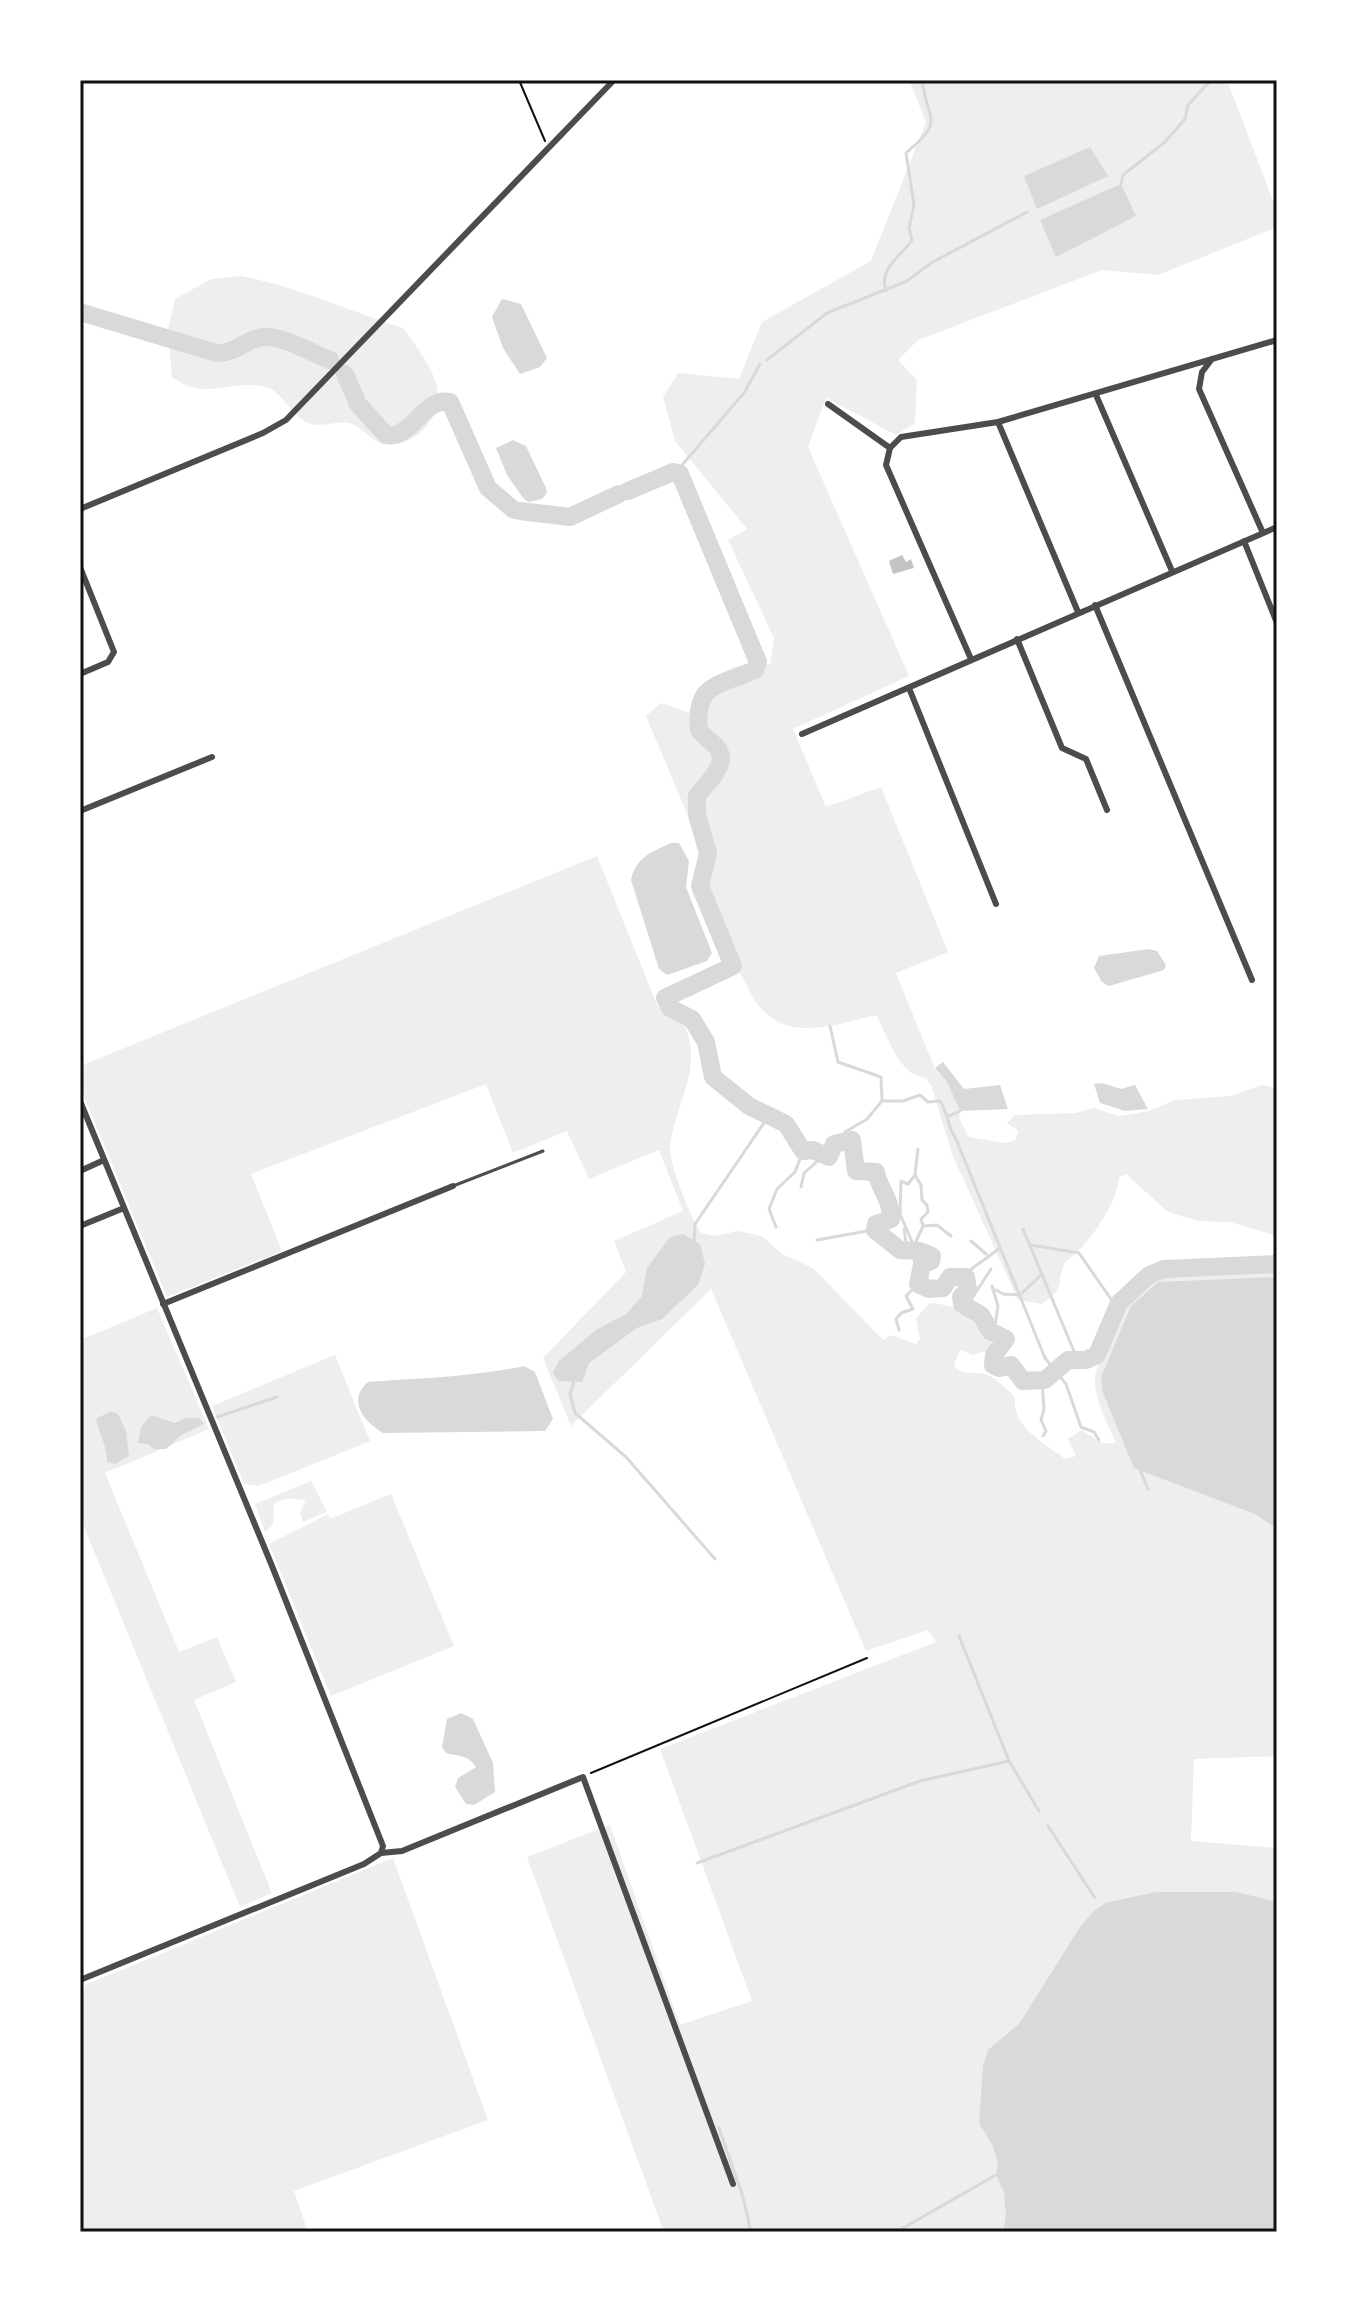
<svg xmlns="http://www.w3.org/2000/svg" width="1357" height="2312" viewBox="0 0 1357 2312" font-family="'Fira Sans Condensed',sans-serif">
	<rect width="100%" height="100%" fill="#fff"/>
	<path fill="#eee" d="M909 80H1227L1277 211V227L1158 275 1102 270 918 340 898 360 917 380 915 423 896 435 826 398 808 447 909 676 793 729 826 807 881 787 948 952 896 973 935 1069 947 1082 960 1111 959 1118 969 1137 1004 1143 1016 1140 1018 1131 1007 1123 1015 1115 1075 1113 1094 1108 1119 1116 1149 1111 1175 1100 1231 1096 1261 1085 1277 1088V1236L1230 1222 1198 1221 1168 1212 1126 1174 1119 1177C1118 1203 1087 1248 1065 1262 1055 1285 1067 1286 1042 1304L1018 1300 952 1154 931 1085 926 1078C898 1075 889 1038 876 1015 837 1024 790 1043 760 1007 747 992 745 973 728 963L695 883 701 847 646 716 661 703 693 714 696 690C716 673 744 659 770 665L774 638 728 540 747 529 675 441 663 397 678 373 739 379 762 322 871 261 926 122Z
		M240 276C297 286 348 311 403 328 415 345 428 361 435 380 447 413 418 448 385 444 372 443 362 426 349 423 337 421 323 427 312 424 291 419 285 392 265 387 228 378 207 403 172 377L168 329 175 299 211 279Z
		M597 856 657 1005 664 1013 683 1021C705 1067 676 1101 670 1146 668 1162 691 1218 701 1233L715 1236 738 1231 762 1236 782 1254 813 1268 883 1340 892 1335 916 1344 920 1339 916 1318 930 1303C968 1307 969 1314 992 1339L989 1350 973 1355 960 1350 954 1366C964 1376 972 1371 985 1374 996 1378 1008 1389 1015 1398 1013 1428 1044 1443 1065 1459L1076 1456 1068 1439 1081 1430 1103 1443H1116C1108 1425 1097 1405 1095 1385 1094 1375 1099 1364 1101 1354 1110 1312 1118 1278 1162 1261L1277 1257V1756L1194 1759 1191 1841 1277 1848V2232H664L527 1857 610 1825 680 2025 752 2001 660 1749 936 1642 928 1630 866 1651 711 1289 571 1426 543 1358 626 1272 614 1241 683 1211 659 1150 589 1179 567 1131 513 1153 486 1084 251 1174 282 1251 167 1297 80 1087V1066Z
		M157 1308 209 1429 105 1473 179 1652 217 1637 236 1682 194 1700 272 1893 240 1907 80 1517V1340Z
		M335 1355 370 1441 259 1486 244 1484 212 1406Z
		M311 1481 327 1512 303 1522 300 1513 306 1500C294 1500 288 1495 274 1504L273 1525 265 1532 255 1504Z
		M391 1494 454 1646 331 1696 269 1544 328 1514 330 1519Z
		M393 1858 488 2120 294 2191 308 2232H80V1987Z"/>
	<path fill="#d9d9d9" d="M1090 147 1108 176 1037 209 1024 176Z
		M1121 184 1136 216 1056 257 1040 220Z
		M502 299 521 304 547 358 540 367 520 374 503 348 492 317Z
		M513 440 526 446 546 488 547 493 542 499 529 502 524 499 507 475 496 448Z
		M671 843H679L689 861 686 887 712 953 707 961 667 975 659 969 631 880C636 857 652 852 671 843Z
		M1149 949 1157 951 1166 965 1164 970 1109 986 1102 982 1094 968 1099 956Z
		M943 1062 964 1089 1000 1085 1008 1109 960 1111 947 1082 935 1068Z
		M1102 1083 1121 1089 1135 1085 1148 1109 1125 1111 1100 1103 1094 1084Z
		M683 1234 700 1244 705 1264 698 1285 662 1319 637 1328 589 1363 582 1382 558 1381 553 1373 559 1361 596 1330 626 1314 642 1296 647 1268 670 1237Z
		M1277 1277V1529L1255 1514 1134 1468 1103 1393 1101 1377 1131 1306 1158 1282Z
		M524 1366 535 1372 553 1419 545 1431 383 1433C363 1421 347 1400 368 1382 420 1378 473 1377 524 1366Z
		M111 1411 118 1414 126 1431 129 1456 115 1464 107 1462C108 1448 99 1434 96 1419Z
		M151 1415 175 1423 185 1418H199L204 1424 181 1435 166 1449H154L148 1444 138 1443 141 1427Z
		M461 1713 473 1719 493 1763 495 1792 474 1805 466 1804 455 1787 458 1778 476 1767C467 1754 460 1757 446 1753L442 1747 447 1719Z
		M1156 1892H1236L1277 1902V2232H1003L1006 2215 1004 2193 996 2175 998 2162 993 2146 979 2123 983 2066 988 2050 1019 2024 1080 1927 1093 1912 1105 1903Z"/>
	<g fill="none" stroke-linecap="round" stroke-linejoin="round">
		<path stroke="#d9d9d9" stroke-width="3" d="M1121 184 1123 175 1165 142 1185 119 1188 105 1211 80
			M886 291C878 269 901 256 912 240L909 228 914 205 906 153C945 120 928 123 922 80
			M767 360 827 313 907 281 931 263 1027 212
			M677 471 744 393 760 364
			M830 1026 838 1062 881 1077 882 1101
			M949 1116 960 1111
			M847 1139 845 1132 867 1119 882 1101H903L920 1095 928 1102 940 1101C949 1115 947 1127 956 1139L1045 1358 1066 1384 1081 1427 1094 1432 1099 1440
			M918 1149 915 1175 921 1185 922 1200 927 1205 928 1212 921 1219 923 1226 912 1250 918 1275
			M801 1187 804 1173 822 1157
			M924 1226 937 1225 951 1236
			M776 1227 769 1209 777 1189 795 1172 803 1151
			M904 1229 907 1250
			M1023 1229 1078 1361
			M817 1240 867 1231 873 1235 879 1234
			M971 1241 986 1254
			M694 1242 695 1224 768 1117
			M913 1244 900 1214 901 1181 908 1184 915 1175
			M1031 1245 1079 1253 1113 1302 1118 1305
			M967 1277 970 1270 1000 1248
			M992 1286 998 1306 994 1332
			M996 1290 1003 1294 1018 1295
			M1020 1295 1042 1274
			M967 1306 991 1269
			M899 1330 896 1319 901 1313 913 1309 906 1296 918 1284
			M574 1381 570 1394 575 1413 626 1457 715 1559
			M1042 1381 1044 1409 1041 1420 1046 1431 1043 1436
			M217 1417 277 1397
			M1139 1467 1148 1489
			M959 1636 1009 1761
			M1048 1826 1095 1898
			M697 1863 920 1781 1009 1761 1039 1811
			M719 2128 743 2197 751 2232
			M896 2232 996 2175"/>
		<path stroke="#d9d9d9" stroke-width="18" d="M80 312 216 353C233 354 243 342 258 338 278 332 311 353 330 360
			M345 374 358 404 386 435C412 440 424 396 450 402L488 488 514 510
			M628 491 673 472 680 474 758 662 755 670C720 686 694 682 699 730 704 737 713 742 718 749 729 766 705 784 697 796V815L708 853 700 886 733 966 665 998 670 1008 692 1019 706 1042 713 1077 749 1106 786 1124 803 1151 813 1150 829 1157 834 1144 852 1140 856 1171 876 1172C880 1191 891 1198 891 1219L876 1224 875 1230 900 1250 920 1251 932 1256 931 1261 922 1265 918 1284 929 1289 943 1288 950 1277H966L968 1289 961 1297 962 1304 981 1315 990 1331 1006 1339 994 1355 993 1365 999 1368 1011 1365 1023 1381 1045 1380 1068 1360H1086L1097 1355 1119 1303 1149 1275 1164 1269 1277 1264
			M520 511 570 517 619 494"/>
	</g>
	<path fill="#c4c4c4" d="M902 555 906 562 911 559 914 568 893 574 889 561Z"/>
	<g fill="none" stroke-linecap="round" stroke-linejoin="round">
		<path stroke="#111" stroke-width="2" d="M519 80 545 141
			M591 1773 867 1658"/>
		<path stroke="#4c4c4c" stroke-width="3" d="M453 1186 543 1151"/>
		<path stroke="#4c4c4c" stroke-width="6" d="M1212 359 1202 372 1199 389 1263 533
			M1096 395 1172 571
			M828 404 890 448 901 437 998 422 1277 340
			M998 422 1078 612
			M890 448 886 465 971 659
			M80 509 263 433 286 420 614 80
			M1244 541 1277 623
			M80 567 114 652 108 662 80 674
			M1095 605 1252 980
			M1017 639 1062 748 1086 759 1107 810
			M909 688 996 904
			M802 734 1277 527
			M80 811 212 757
			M80 1101 272 1566 383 1846 381 1853 364 1864 80 1980
			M80 1171 104 1160
			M80 1226 124 1208
			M163 1304 453 1186
			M381 1853 402 1851 583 1777 733 2184"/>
	</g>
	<rect width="1357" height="2312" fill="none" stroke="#ffffff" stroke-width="164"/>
	<rect x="82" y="82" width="1193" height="2148" fill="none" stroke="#111" stroke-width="3"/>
</svg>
